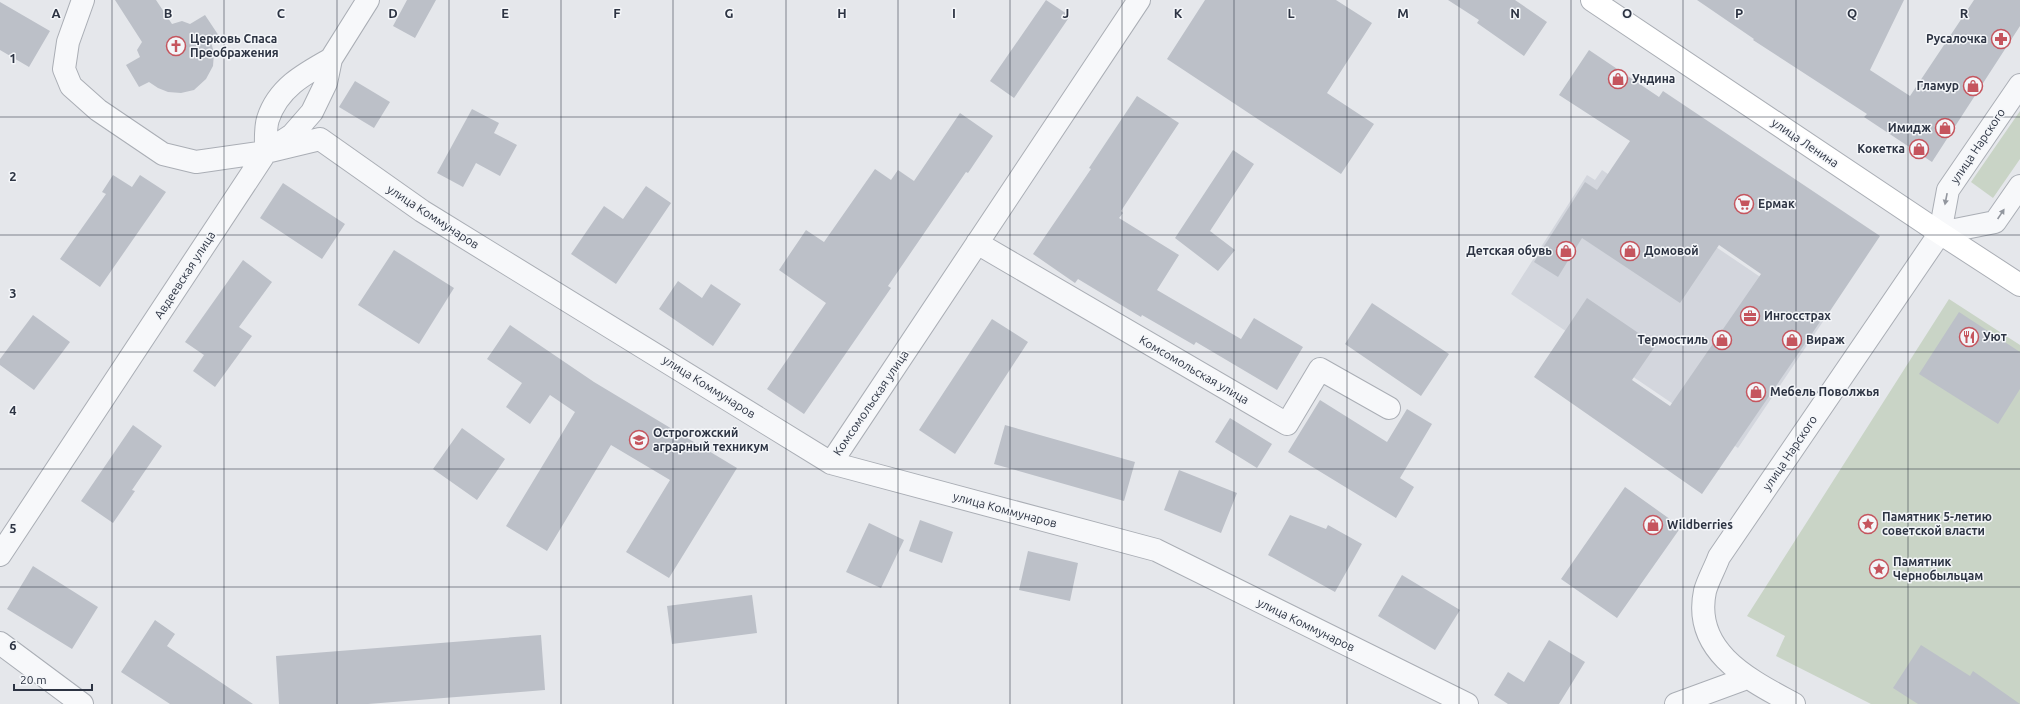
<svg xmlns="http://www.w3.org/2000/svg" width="2020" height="704" viewBox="0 0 2020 704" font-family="Ubuntu,sans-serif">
	<rect width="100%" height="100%" fill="#e5e7eb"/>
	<path fill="#d3d6dd" d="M1602 170 1824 320 1738 448 1511 294 1587 175 1595 180Z"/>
	<path fill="#c9d4c6" d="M2020 111V159L1993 198 1971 182Z
		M1949 299 2020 345V704H1871L1776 656 1785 636 1747 616Z"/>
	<path fill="#bcc0c8" d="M115 0H156L172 24 182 21 190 24 205 15 219 36 211 42 214 53 213 66 206 79 194 90 181 93 168 92 158 88 149 82 139 87 126 65 140 57 137 50 142 42Z
		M407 0H436L415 38 393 26Z
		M1046 0 1070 16 1014 98 990 81Z
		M1205 0H1336L1372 23 1327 93 1374 124 1341 174 1167 59Z
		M1448 0H1515L1547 22 1524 56 1477 23 1479 20Z
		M1697 0H1904L1870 70 1910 96 1974 0H2020V26L1932 162 1864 117 1867 114 1753 40 1754 39Z
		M0 2 50 31 29 67 0 50Z
		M1589 50 1659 97 1663 91 1880 236 1826 317 1824 316 1702 494 1534 377 1587 298 1656 345 1632 380 1670 406 1761 274 1719 245 1680 303 1582 238 1558 277 1534 262 1585 182 1597 190 1630 141 1559 95Z
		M355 81 390 102 374 128 339 107Z
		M1137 96 1179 123 1121 211 1123 213 1119 218 1179 255 1157 290 1241 339 1254 318 1303 347 1277 390 1196 342 1194 345 1142 315 1141 317 1078 279 1075 283 1033 254 1091 169 1089 168Z
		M472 109 499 123 494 133 517 145 500 176 476 163 463 187 437 173Z
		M960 113 993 136 968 173 966 172 888 286 891 288 804 414 767 389 826 303 779 270 806 230 824 242 875 169 891 180 898 170 914 181Z
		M1233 150 1254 164 1210 231 1235 250 1218 271 1175 238Z
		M113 175 132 187 140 175 166 192 100 287 60 259 106 194 102 192Z
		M283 183 345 224 322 259 260 218Z
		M646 186 671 203 616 284 571 254 604 206 623 219Z
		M394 250 454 288 419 344 358 305Z
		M243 260 272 282 239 327 252 336 215 387 193 371 204 355 185 342Z
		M678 281 702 298 711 284 741 304 713 346 659 309Z
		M1372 303 1449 354 1421 396 1345 344Z
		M1959 312 2020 352V389L1998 424 1919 374Z
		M33 315 70 342 34 390 0 365V359Z
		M992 319 1028 342 955 454 919 430Z
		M510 325 594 382 737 468 669 578 626 552 670 480 611 445 547 551 506 526 575 412 550 395 530 424 506 407 522 383 487 359Z
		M1320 400 1387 442 1407 409 1432 424 1400 478 1414 487 1396 518 1288 452Z
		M1230 418 1272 444 1257 468 1215 442Z
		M133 425 162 446 132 490 135 491 113 523 81 501Z
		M1005 425 1135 462 1124 501 994 464Z
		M462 428 505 459 477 500 433 469Z
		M1179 470 1237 493 1221 533 1164 510Z
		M1625 487 1681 527 1617 618 1561 579Z
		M1290 515 1326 529 1328 525 1362 544 1335 592 1268 555Z
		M920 520 953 532 942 563 909 551Z
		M869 523 904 540 881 588 846 572Z
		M1028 551 1078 563 1070 601 1019 590Z
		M33 566 98 607 72 649 7 609Z
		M1402 575 1460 610 1435 650 1378 616Z
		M752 595 757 633 672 644 667 606Z
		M155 620 175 634 167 646 253 704H170L121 672Z
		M541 635 545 690 368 704H279L276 656Z
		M1549 640 1585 662 1559 704H1508L1494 695 1508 672 1524 682Z
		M1921 645 1970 676 1973 671 2020 704H1918L1893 688Z"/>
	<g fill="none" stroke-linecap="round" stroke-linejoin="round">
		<g stroke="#aaaeb5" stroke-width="24">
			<path id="minor" d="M83 0 68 42 64 69 71 86 98 110 163 154 196 162 266 152 320 139 422 211 831 463 1156 550 1467 704
				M266 152C266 142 265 128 268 119 278 88 304 74 331 59
				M1940 233 1995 222 2020 186
				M977 243 1287 424 1320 369 1389 408
				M831 463 1139 0
				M0 555 266 152 292 135 312 112 326 83 331 59 368 0
				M0 643 82 704
				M1676 704 1747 678
				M1794 704C1750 680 1692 652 1705 591 1708 580 1715 568 1719 557L1940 233 1948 190 2020 85"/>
		</g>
		<g stroke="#aaaeb5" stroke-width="24">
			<path id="secondary" d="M1592 0 1940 233 2020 285"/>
		</g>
		<use href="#minor" stroke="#f7f8fa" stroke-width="22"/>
		<use href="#secondary" stroke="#fff" stroke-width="22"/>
	</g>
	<defs><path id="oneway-solid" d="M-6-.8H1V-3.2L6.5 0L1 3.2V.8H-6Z"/></defs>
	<g fill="#92969e">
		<use href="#oneway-solid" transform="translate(1946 199) rotate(101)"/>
		<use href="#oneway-solid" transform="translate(2001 214) rotate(-56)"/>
	</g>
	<path fill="none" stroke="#2d3443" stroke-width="1" stroke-opacity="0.55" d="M112 0V704M224 0V704M337 0V704M449 0V704M561 0V704M673 0V704M786 0V704M898 0V704M1010 0V704M1122 0V704M1234 0V704M1347 0V704M1459 0V704M1571 0V704M1683 0V704M1796 0V704M1908 0V704M0 117H2020M0 235H2020M0 352H2020M0 469H2020M0 587H2020"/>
	<defs>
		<g id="pharmacy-ring" transform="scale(1)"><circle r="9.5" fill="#f4f6f9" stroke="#c5555e" stroke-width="1.5"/><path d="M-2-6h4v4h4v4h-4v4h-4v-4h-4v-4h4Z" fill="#c5555e"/></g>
		<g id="church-ring" transform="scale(1)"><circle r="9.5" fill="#f4f6f9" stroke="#c5555e" stroke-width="1.5"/><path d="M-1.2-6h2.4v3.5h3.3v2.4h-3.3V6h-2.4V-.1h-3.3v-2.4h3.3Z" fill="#c5555e"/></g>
		<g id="shop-ring" transform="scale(1)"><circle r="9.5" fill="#f4f6f9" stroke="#c5555e" stroke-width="1.5"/><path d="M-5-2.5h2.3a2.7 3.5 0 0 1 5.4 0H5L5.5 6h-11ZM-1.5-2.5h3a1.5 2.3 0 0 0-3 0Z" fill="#c5555e"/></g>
		<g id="supermarket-ring" transform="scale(1)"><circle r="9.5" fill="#f4f6f9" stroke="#c5555e" stroke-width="1.5"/><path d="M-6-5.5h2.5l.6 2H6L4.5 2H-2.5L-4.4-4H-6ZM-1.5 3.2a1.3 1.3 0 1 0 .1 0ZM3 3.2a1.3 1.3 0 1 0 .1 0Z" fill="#c5555e"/></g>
		<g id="office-ring" transform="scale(1)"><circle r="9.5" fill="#f4f6f9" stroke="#c5555e" stroke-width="1.5"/><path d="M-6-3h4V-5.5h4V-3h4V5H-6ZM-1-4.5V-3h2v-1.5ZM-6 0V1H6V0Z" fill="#c5555e"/></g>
		<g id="restaurant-ring" transform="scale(1)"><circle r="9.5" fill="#f4f6f9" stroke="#c5555e" stroke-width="1.5"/><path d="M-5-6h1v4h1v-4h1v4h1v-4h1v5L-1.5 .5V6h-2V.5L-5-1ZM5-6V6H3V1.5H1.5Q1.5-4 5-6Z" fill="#c5555e"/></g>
		<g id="university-ring" transform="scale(1)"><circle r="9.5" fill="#f4f6f9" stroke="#c5555e" stroke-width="1.5"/><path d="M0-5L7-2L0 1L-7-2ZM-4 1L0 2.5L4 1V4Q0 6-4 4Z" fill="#c5555e"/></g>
		<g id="sight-ring" transform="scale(1)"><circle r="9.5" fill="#f4f6f9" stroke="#c5555e" stroke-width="1.5"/><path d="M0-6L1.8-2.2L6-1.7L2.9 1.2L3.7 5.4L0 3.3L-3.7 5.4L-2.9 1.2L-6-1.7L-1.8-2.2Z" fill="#c5555e"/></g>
	</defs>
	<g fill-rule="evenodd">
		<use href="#pharmacy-ring" x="2001" y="39"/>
		<use href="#church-ring" x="176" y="46"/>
		<use href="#shop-ring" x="1618" y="79"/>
		<use href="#shop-ring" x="1973" y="86"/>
		<use href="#shop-ring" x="1945" y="128"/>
		<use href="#shop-ring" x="1919" y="149"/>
		<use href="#supermarket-ring" x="1744" y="204"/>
		<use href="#shop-ring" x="1566" y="251"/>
		<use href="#shop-ring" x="1630" y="251"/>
		<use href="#office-ring" x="1750" y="316"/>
		<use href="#restaurant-ring" x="1969" y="337"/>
		<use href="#shop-ring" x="1722" y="340"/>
		<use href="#shop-ring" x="1792" y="340"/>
		<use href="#shop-ring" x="1756" y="392"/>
		<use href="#university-ring" x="639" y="440"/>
		<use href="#sight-ring" x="1868" y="524"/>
		<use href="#shop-ring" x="1653" y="525"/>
		<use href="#sight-ring" x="1879" y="569"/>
	</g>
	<g text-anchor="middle" stroke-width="3" stroke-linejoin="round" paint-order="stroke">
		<g font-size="12" font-weight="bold" fill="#2d3443" stroke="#f4f6f9" text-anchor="start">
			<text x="190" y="43">Церковь Спаса<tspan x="190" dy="14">Преображения</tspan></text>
			<text x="1987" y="43" text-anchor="end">Русалочка</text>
			<text x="1632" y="83">Ундина</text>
			<text x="1959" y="90" text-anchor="end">Гламур</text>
			<text x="1931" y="132" text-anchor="end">Имидж</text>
			<text x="1905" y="153" text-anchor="end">Кокетка</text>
			<text x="1758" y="208">Ермак</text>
			<text x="1552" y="255" text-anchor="end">Детская обувь</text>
			<text x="1644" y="255">Домовой</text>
			<text x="1764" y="320">Ингосстрах</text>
			<text x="1983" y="341">Уют</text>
			<text x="1708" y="344" text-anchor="end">Термостиль</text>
			<text x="1806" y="344">Вираж</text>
			<text x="1770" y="396">Мебель Поволжья</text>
			<text x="653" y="437">Острогожский<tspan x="653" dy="14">аграрный техникум</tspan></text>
			<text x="1882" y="521">Памятник 5-летию<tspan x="1882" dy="14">советской власти</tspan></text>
			<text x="1667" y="529">Wildberries</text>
			<text x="1893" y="566">Памятник<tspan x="1893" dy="14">Чернобыльцам</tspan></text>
		</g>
		<g font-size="12" fill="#2d3443" stroke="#f4f6f9">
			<text transform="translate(1805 143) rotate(34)" y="4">улица Ленина</text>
			<text transform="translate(1978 146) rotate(-56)" y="4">улица Нарского</text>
			<text transform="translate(433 217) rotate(33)" y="4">улица Коммунаров</text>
			<text transform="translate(185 275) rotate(-57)" y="4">Авдеевская улица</text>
			<text transform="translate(1194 370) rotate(30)" y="4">Комсомольская улица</text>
			<text transform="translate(709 387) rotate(32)" y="4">улица Коммунаров</text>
			<text transform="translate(871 403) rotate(-56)" y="4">Комсомольская улица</text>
			<text transform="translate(1790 453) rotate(-56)" y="4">улица Нарского</text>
			<text transform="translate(1005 510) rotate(15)" y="4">улица Коммунаров</text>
			<text transform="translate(1306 625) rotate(26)" y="4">улица Коммунаров</text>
		</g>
	</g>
	<g font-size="13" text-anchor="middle" font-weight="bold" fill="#2d3443" stroke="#f4f6f9" stroke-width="3" stroke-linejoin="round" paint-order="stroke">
		<text x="56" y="18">A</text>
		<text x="168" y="18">B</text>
		<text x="281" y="18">C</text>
		<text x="393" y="18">D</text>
		<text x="505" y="18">E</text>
		<text x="617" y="18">F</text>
		<text x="729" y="18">G</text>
		<text x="842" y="18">H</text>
		<text x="954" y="18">I</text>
		<text x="1066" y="18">J</text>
		<text x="1178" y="18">K</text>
		<text x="1291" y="18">L</text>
		<text x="1403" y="18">M</text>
		<text x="1515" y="18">N</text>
		<text x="1627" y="18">O</text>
		<text x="1739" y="18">P</text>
		<text x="1852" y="18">Q</text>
		<text x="1964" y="18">R</text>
		<text x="13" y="63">1</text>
		<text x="13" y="181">2</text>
		<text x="13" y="298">3</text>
		<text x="13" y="415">4</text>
		<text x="13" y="533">5</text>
		<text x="13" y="650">6</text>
	</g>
	<path d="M14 684v6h78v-6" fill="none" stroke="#2d3443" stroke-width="2"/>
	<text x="20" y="684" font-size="12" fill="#2d3443" stroke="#f4f6f9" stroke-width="3" paint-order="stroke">20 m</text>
</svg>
